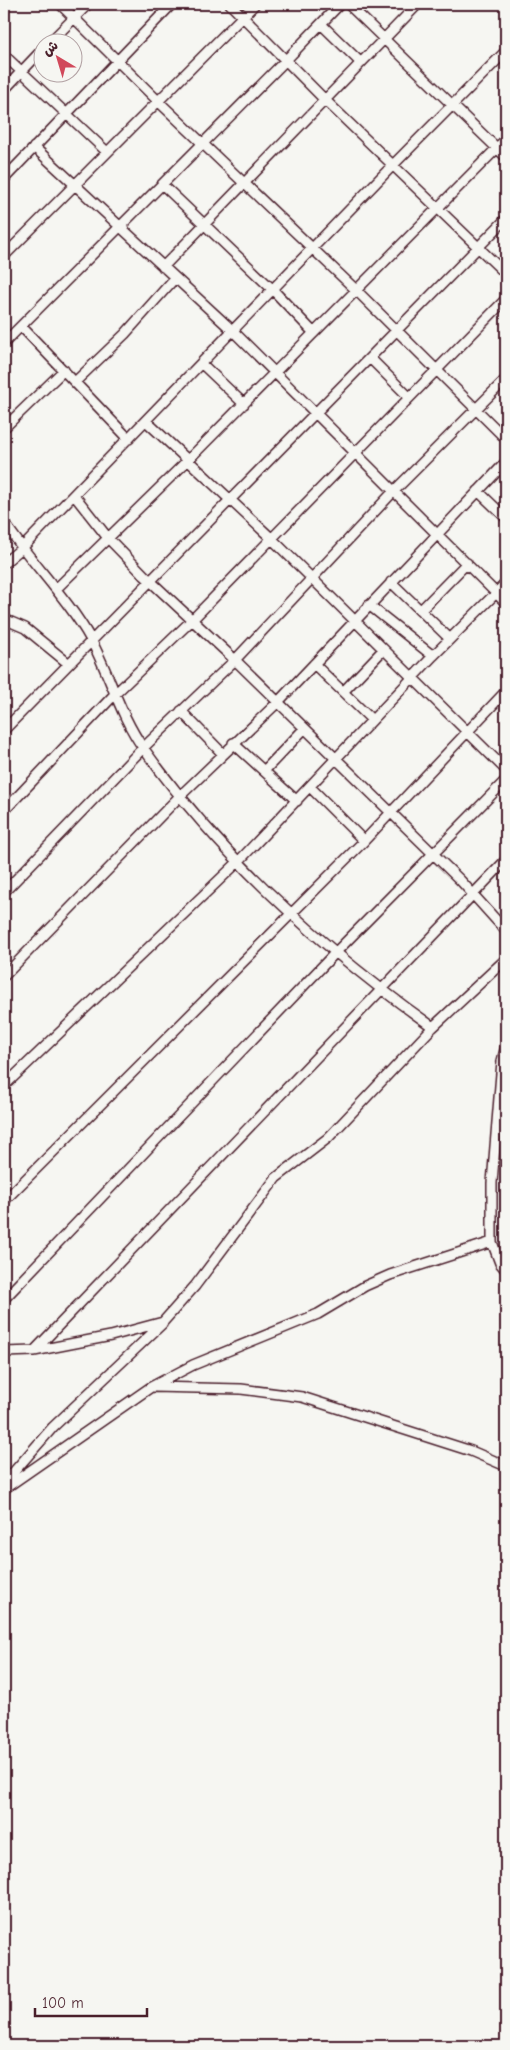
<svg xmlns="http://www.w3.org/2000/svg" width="510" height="2050" viewBox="0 0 510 2050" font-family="'Comic Neue','Playpen Sans Arabic',sans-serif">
	<rect width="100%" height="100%" fill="#f6f6f2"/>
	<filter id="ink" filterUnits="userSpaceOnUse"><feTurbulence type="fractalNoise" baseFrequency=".02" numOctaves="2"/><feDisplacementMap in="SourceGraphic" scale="10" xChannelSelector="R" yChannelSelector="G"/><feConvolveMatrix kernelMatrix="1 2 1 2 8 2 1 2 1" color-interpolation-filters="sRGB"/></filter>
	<g filter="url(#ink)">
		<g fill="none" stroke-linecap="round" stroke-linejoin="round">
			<g stroke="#4a1f2b" stroke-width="12">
				<path id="minor" d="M60 4 158 101 356 290 506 439
					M230 4 324 99 506 274
					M348 4 506 157
					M321 24 361 63
					M50 42 88 4
					M4 55 107 152
					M4 90 42 50
					M34 147 233 331 506 603
					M4 179 172 4
					M163 185 273 290 314 333
					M4 256 255 4
					M163 267 418 4
					M21 326 129 439
					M4 343 286 60 340 4
					M370 358 409 397
					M202 364 244 404
					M75 382 125 334 175 278
					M146 421 271 538 506 770
					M4 428 64 370
					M478 491 506 518
					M74 495 108 538 145 576 235 660 461 881 506 931
					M4 522C31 563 67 597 91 640 110 675 120 716 144 749 222 858 324 950 433 1027
					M4 563 22 548 393 165 506 51
					M391 582 450 639
					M56 589 188 460 506 139
					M369 605 433 656
					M421 610 467 563
					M4 619 25 628 69 664
					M314 664 372 720
					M343 692 383 650
					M181 711 223 754
					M4 730 506 219
					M233 743 297 801
					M264 771 304 729
					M310 787 364 841
					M4 811 114 695 192 620 506 299
					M4 892 143 748 235 660 394 491 506 379
					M4 976 180 796 277 703 506 462
					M506 1046 502 1061 492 1183V1242L500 1263 506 1270
					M4 1086 238 862 433 656 506 583
					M4 1201 364 841 506 691
					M4 1299 337 951 506 780
					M34 1351 506 860
					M4 1352 34 1351 111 1336 163 1322 195 1286 276 1178 328 1138 433 1027 506 959
					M153 1387 241 1389 302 1397 471 1451 506 1466
					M4 1483 53 1427 162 1324
					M4 1489 151 1387 193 1365 318 1314 365 1286 390 1275 492 1242"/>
			</g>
			<use href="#minor" stroke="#f6f6f2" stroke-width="9"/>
		</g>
	</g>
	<rect width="510" height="2050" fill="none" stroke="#f6f6f2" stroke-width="20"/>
	<rect x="10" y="10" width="490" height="2030" fill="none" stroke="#4a1f2b" stroke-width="2" filter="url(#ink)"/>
	<g transform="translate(58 58) rotate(322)"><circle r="24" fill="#f6f6f2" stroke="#b1a0a2"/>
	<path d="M0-4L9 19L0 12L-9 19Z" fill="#d1495b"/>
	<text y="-8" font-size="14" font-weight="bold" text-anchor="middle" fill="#4a1f2b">ش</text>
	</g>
	<path d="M35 2008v8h112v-8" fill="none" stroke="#4a1f2b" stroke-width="2.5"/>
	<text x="42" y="2008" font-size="15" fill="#4a1f2b" stroke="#f6f6f2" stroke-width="4" paint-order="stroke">100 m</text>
</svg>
